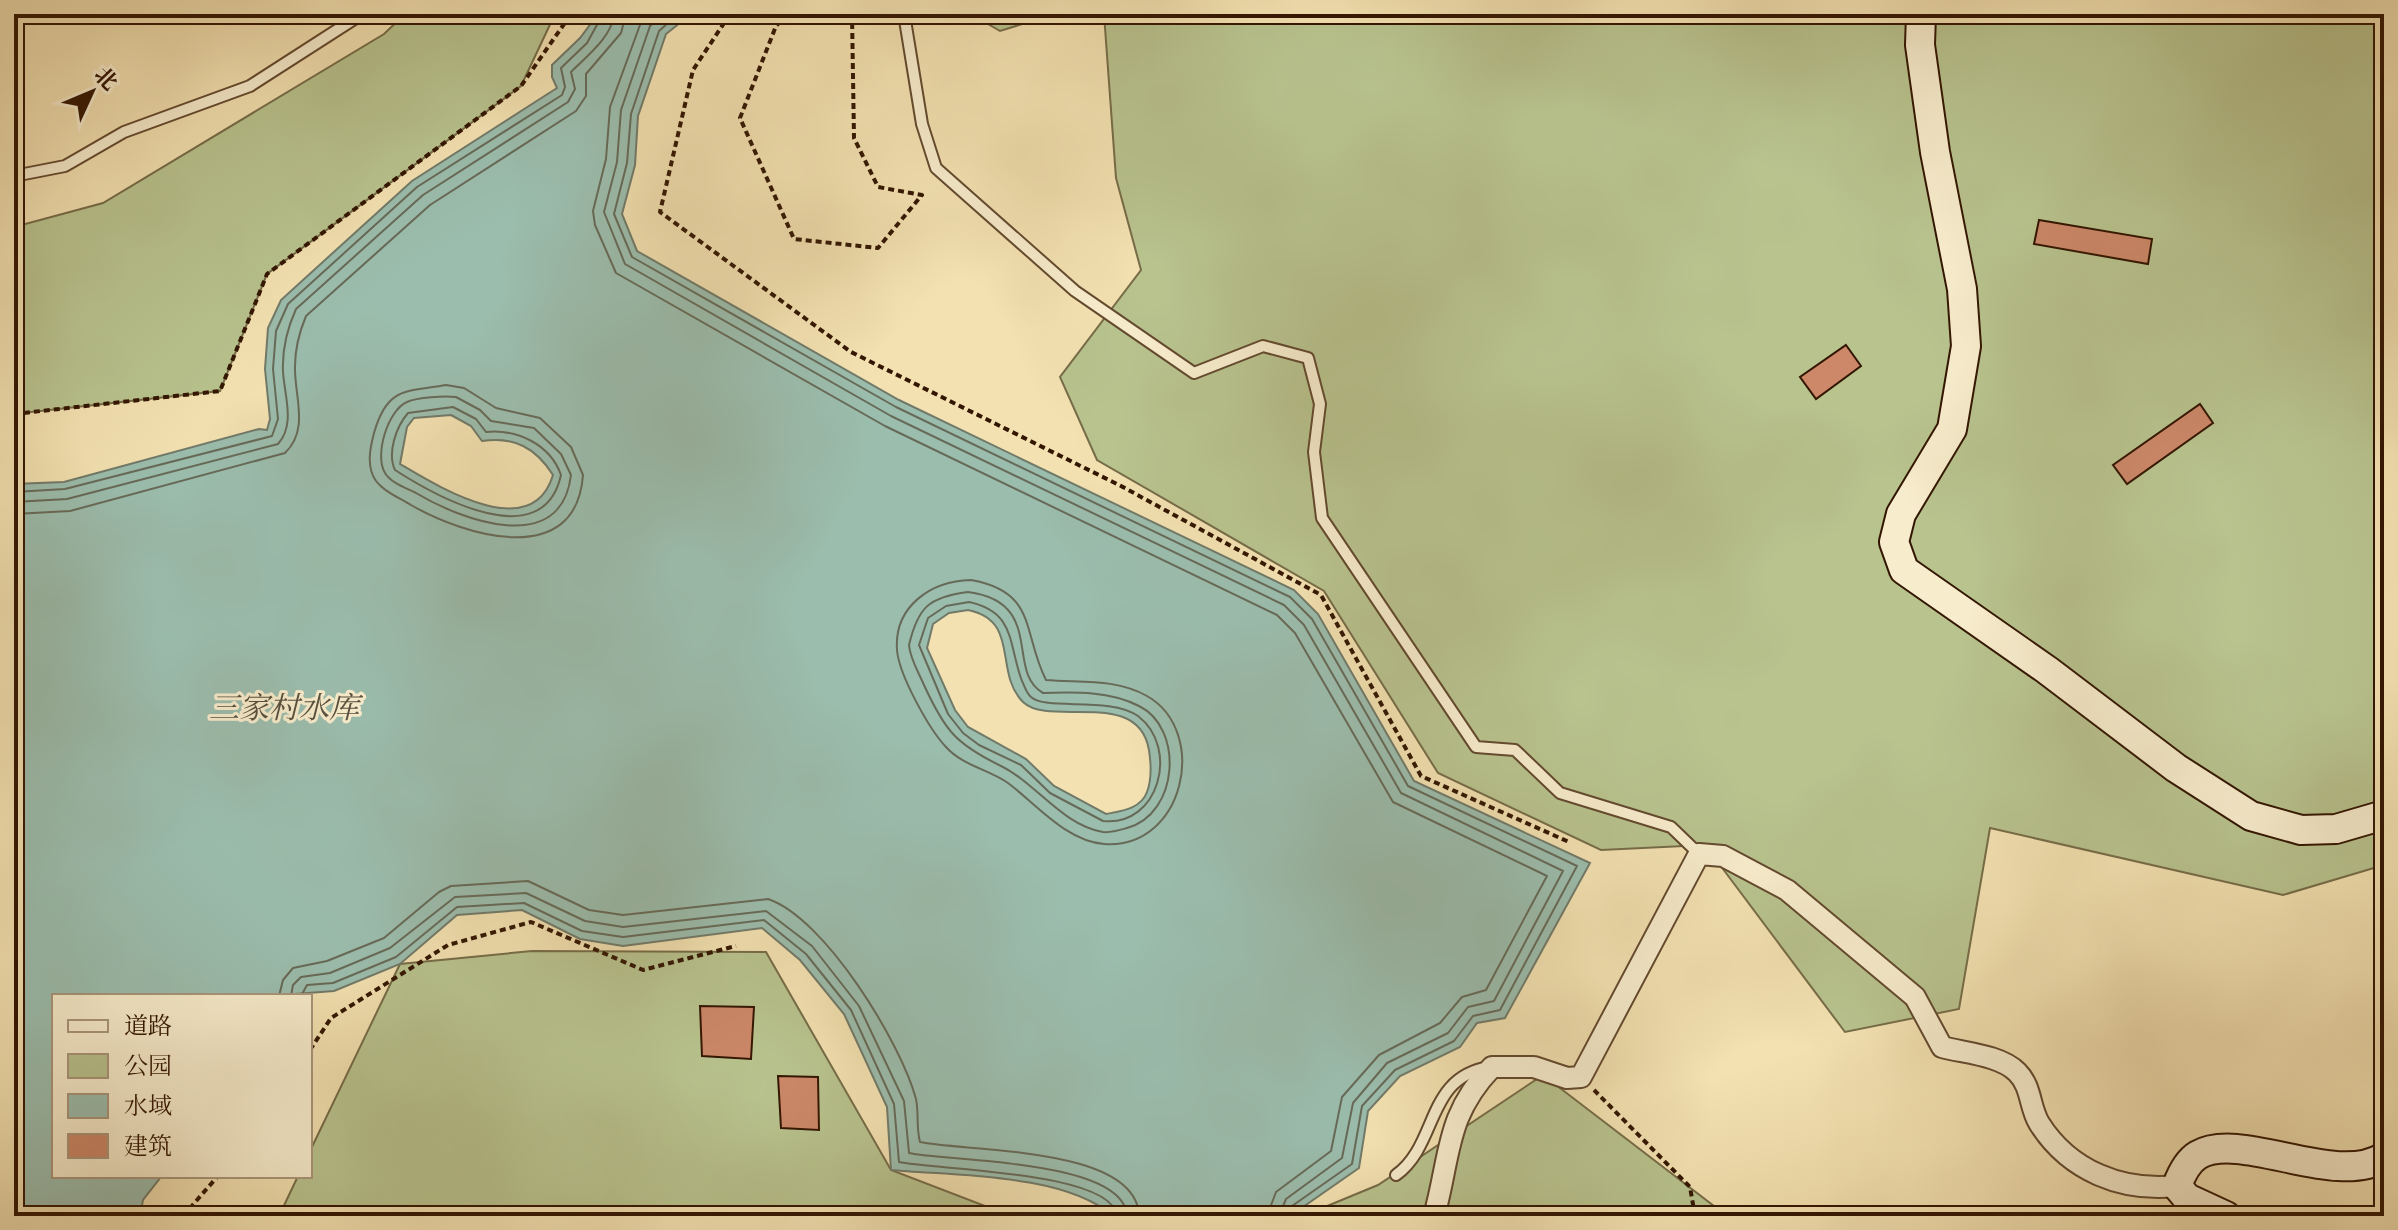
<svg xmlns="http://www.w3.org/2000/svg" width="2398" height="1230" viewBox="0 0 2398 1230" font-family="'IM FELL Great Primer','Noto Serif SC',serif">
	<rect width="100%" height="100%" fill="#f3e1b1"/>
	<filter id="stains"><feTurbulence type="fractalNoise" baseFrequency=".0025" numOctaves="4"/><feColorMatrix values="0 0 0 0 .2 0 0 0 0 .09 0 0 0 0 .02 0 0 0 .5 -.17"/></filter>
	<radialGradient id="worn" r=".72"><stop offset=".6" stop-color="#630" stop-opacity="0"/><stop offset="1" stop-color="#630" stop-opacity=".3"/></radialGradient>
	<path fill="#b8c38e" stroke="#766c48" stroke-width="2" d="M405 14H555L521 86 267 274 220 391 14 414V227L103 203 384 34Z
		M971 14H1054L1000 31Z
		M1104 14H2384V865L2283 895 1990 828 1959 1009 1845 1032 1705 845 1601 850 1438 773 1324 591 1097 460 1060 377 1141 270 1116 178Z
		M532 951 766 952 891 1170 1011 1216H279L298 1176H310V1151L400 964Z
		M1543 1075 1727 1216H1303L1378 1185Z"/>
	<path fill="#9bbdad" stroke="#717a69" stroke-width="2" fill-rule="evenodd" d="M598 14H691L666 34 638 116 635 165 622 214 637 251 899 400 1294 590 1318 614 1414 781 1590 863 1505 1018 1477 1023 1460 1047 1400 1076 1368 1111 1359 1168 1290 1216H1113C1064 1173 954 1176 891 1170L887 1107 844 1014 800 960 762 928 623 946 580 939 522 910 457 915 400 964 334 991 268 996H54V1176H184L161 1177 143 1200 140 1216H14V484L64 482 259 429 267 430 270 419 265 369 268 328 281 300 412 181 557 88 552 77V65L580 38ZM451 415 471 426 482 441C514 436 536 448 553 475 532 545 439 487 400 464L407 427 414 418ZM968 610C1021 621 993 672 1023 702 1050 728 1138 687 1149 750 1151 763 1152 779 1147 792 1141 809 1121 811 1106 814L1054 786 1026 759 968 727 955 710 927 648 933 624 949 613Z"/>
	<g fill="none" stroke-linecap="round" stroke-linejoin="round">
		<path stroke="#676a58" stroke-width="2" d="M644 14 610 107 606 159 593 211 595 225 616 273 885 426 1277 615 1295 633 1393 802 1547 876 1486 990 1462 997 1440 1023 1379 1055 1342 1097 1331 1151 1276 1192 1267 1216
			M662 14 650 26 621 110 617 162 604 212 625 264 891 416 1284 605 1304 625 1401 793 1563 871 1494 1001 1468 1007 1448 1033 1387 1063 1353 1103 1342 1158 1286 1199 1279 1216
			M678 14 659 31 631 114 627 163 614 214 632 257 896 407 1290 597 1312 619 1408 786 1577 866 1500 1010 1473 1016 1454 1041 1395 1070 1362 1106 1352 1164 1292 1206 1289 1216
			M446 385 464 388 496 408 540 418 571 447 583 475C576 571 463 535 411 505 400 498 384 492 376 481 366 467 370 448 374 433 387 387 405 392 446 385Z
			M456 397 480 410 491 421 534 428 561 454 571 475C561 558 461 520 416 493 406 488 391 483 385 473 374 455 388 410 407 402 418 397 444 396 456 397Z
			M453 407 476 419 486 432C517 429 550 444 561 475 543 556 437 497 395 470 387 453 396 427 408 413Z
			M14 492 65 489 272 436 278 419 273 369 276 331 288 304 417 187 562 95 565 87 561 68 587 43 603 14
			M14 502 67 499 278 444C296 424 284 395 283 371 282 348 287 329 296 309L423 195 568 102 575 89 571 72C587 56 612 37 614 14
			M14 514 70 511 285 453C310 429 294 396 295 366 295 348 299 333 306 316L430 205 576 111 586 96V74L621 33 626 14
			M971 580C1038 592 1022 633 1046 680 1080 683 1115 678 1147 696 1210 732 1184 850 1104 844 1066 841 1036 804 1008 783 988 769 963 766 946 747 929 729 899 675 897 650 894 606 931 581 971 580Z
			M968 592C1046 602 1005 672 1043 693 1076 692 1110 691 1139 706 1184 728 1179 814 1127 828 1120 830 1111 833 1103 832 1062 825 1036 783 1001 766 956 744 945 731 924 685 919 673 910 659 909 645 918 607 929 597 968 592Z
			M969 602C1016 612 1008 644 1022 681 1025 687 1026 693 1031 697 1046 711 1110 696 1138 716 1180 748 1159 827 1103 821L1050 793 1021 765 979 745 963 733 948 714 919 645 928 618 946 606Z
			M279 996 283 980 293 968 327 961 384 938 439 892 451 886 528 881 589 910 623 915 768 899C825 918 901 1043 916 1099 919 1113 916 1128 920 1142 968 1152 1137 1146 1139 1216
			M291 996 293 985 301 977 330 973 390 948 455 897 526 893 585 921 623 927 766 911 812 946 859 1006 904 1101 909 1153C950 1162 1124 1159 1127 1216
			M301 996 307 985 333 983 396 957 457 907 524 903 582 931 623 937 764 920 806 954 851 1010 894 1104 899 1162C936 1170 1112 1171 1117 1216"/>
	</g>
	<path fill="#cc8869" stroke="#331602" stroke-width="2" d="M2039 220 2152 239 2148 264 2034 244Z
		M1846 345 1861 366 1816 399 1800 377Z
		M2200 404 2213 423 2127 484 2113 465Z
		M700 1006 754 1007 751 1059 702 1056Z
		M778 1076 818 1077 819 1130 781 1128Z"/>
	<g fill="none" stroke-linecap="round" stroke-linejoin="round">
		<g stroke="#63492e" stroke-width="14">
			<path id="lane" d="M904 14 922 124 936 168 1075 291 1194 373 1263 346 1308 358 1320 404 1314 452 1322 518 1476 747 1515 750 1560 793 1671 827 1699 854
				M14 176 65 166 124 132 250 86 362 14
				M1396 1175C1439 1144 1425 1077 1490 1067"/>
		</g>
		<g stroke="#63492e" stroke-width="24">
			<path id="street" d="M1434 1216C1451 1155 1445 1116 1492 1067H1534L1567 1078 1581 1077 1699 854 1723 856 1787 890 1915 997 1942 1047C1964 1053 2000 1055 2017 1072 2032 1087 2029 1106 2039 1123 2069 1171 2122 1192 2177 1186"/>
		</g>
		<g stroke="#331602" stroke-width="32">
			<path id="secondary" d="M1921 14 1920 45 1935 152 1962 289 1966 346 1952 429 1901 514 1894 542 1904 570 2047 670 2176 768 2251 816 2301 830 2336 829 2384 815
				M2226 1216 2187 1198 2177 1186C2181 1175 2188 1161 2198 1155 2241 1130 2336 1188 2384 1157"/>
		</g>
		<path stroke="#331602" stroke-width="4" stroke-dasharray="6 4" stroke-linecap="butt" d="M730 14 693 70 660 212 851 352 1121 486 1321 595 1421 776 1569 842
			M788 14 776 26 740 118 794 239 878 248 922 195 878 187 854 138 852 14
			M14 414 220 391 267 274 521 86 571 14
			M310 1050 331 1018 448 945 531 922 643 970 736 946
			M1594 1090 1690 1187 1695 1216
			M183 1216 218 1176"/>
		<use href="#lane" stroke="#f7eccc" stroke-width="10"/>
		<use href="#street" stroke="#f7eccc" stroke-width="20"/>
		<use href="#secondary" stroke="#f7eccc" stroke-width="28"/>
	</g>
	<g text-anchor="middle" stroke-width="6" stroke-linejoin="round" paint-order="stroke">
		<g font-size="30" font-style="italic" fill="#57503e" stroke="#f7eccc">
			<text x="284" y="718">三家村水库</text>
		</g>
	</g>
	<rect width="2398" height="1230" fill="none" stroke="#f3e1b1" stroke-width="48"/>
	<rect x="16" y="16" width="2366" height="1198" fill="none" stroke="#331602" stroke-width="4"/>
	<rect x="24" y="24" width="2350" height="1182" fill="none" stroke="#331602" stroke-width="2"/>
	<rect x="52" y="994" width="260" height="184" fill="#f7eccc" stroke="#a9967b" stroke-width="2"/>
	<rect x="68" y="1020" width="40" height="12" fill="#f7eccc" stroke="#a9967b" stroke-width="2"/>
	<text x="124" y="1034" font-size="24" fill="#331602">道路</text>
	<rect x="68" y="1054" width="40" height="24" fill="#b8c38e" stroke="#a9967b" stroke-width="2"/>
	<text x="124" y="1074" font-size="24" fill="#331602">公园</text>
	<rect x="68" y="1094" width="40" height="24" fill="#9bbdad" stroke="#a9967b" stroke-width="2"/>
	<text x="124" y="1114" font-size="24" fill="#331602">水域</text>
	<rect x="68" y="1134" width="40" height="24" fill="#cc8869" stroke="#a9967b" stroke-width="2"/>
	<text x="124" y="1154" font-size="24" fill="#331602">建筑</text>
	<g transform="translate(92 92) rotate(46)" stroke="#f7eccc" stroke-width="6" paint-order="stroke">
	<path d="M0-6L14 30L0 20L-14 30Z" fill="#331602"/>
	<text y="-12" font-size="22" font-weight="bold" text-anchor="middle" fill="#331602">北</text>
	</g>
	<rect width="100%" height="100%" filter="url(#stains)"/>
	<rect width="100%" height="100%" fill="url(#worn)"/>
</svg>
